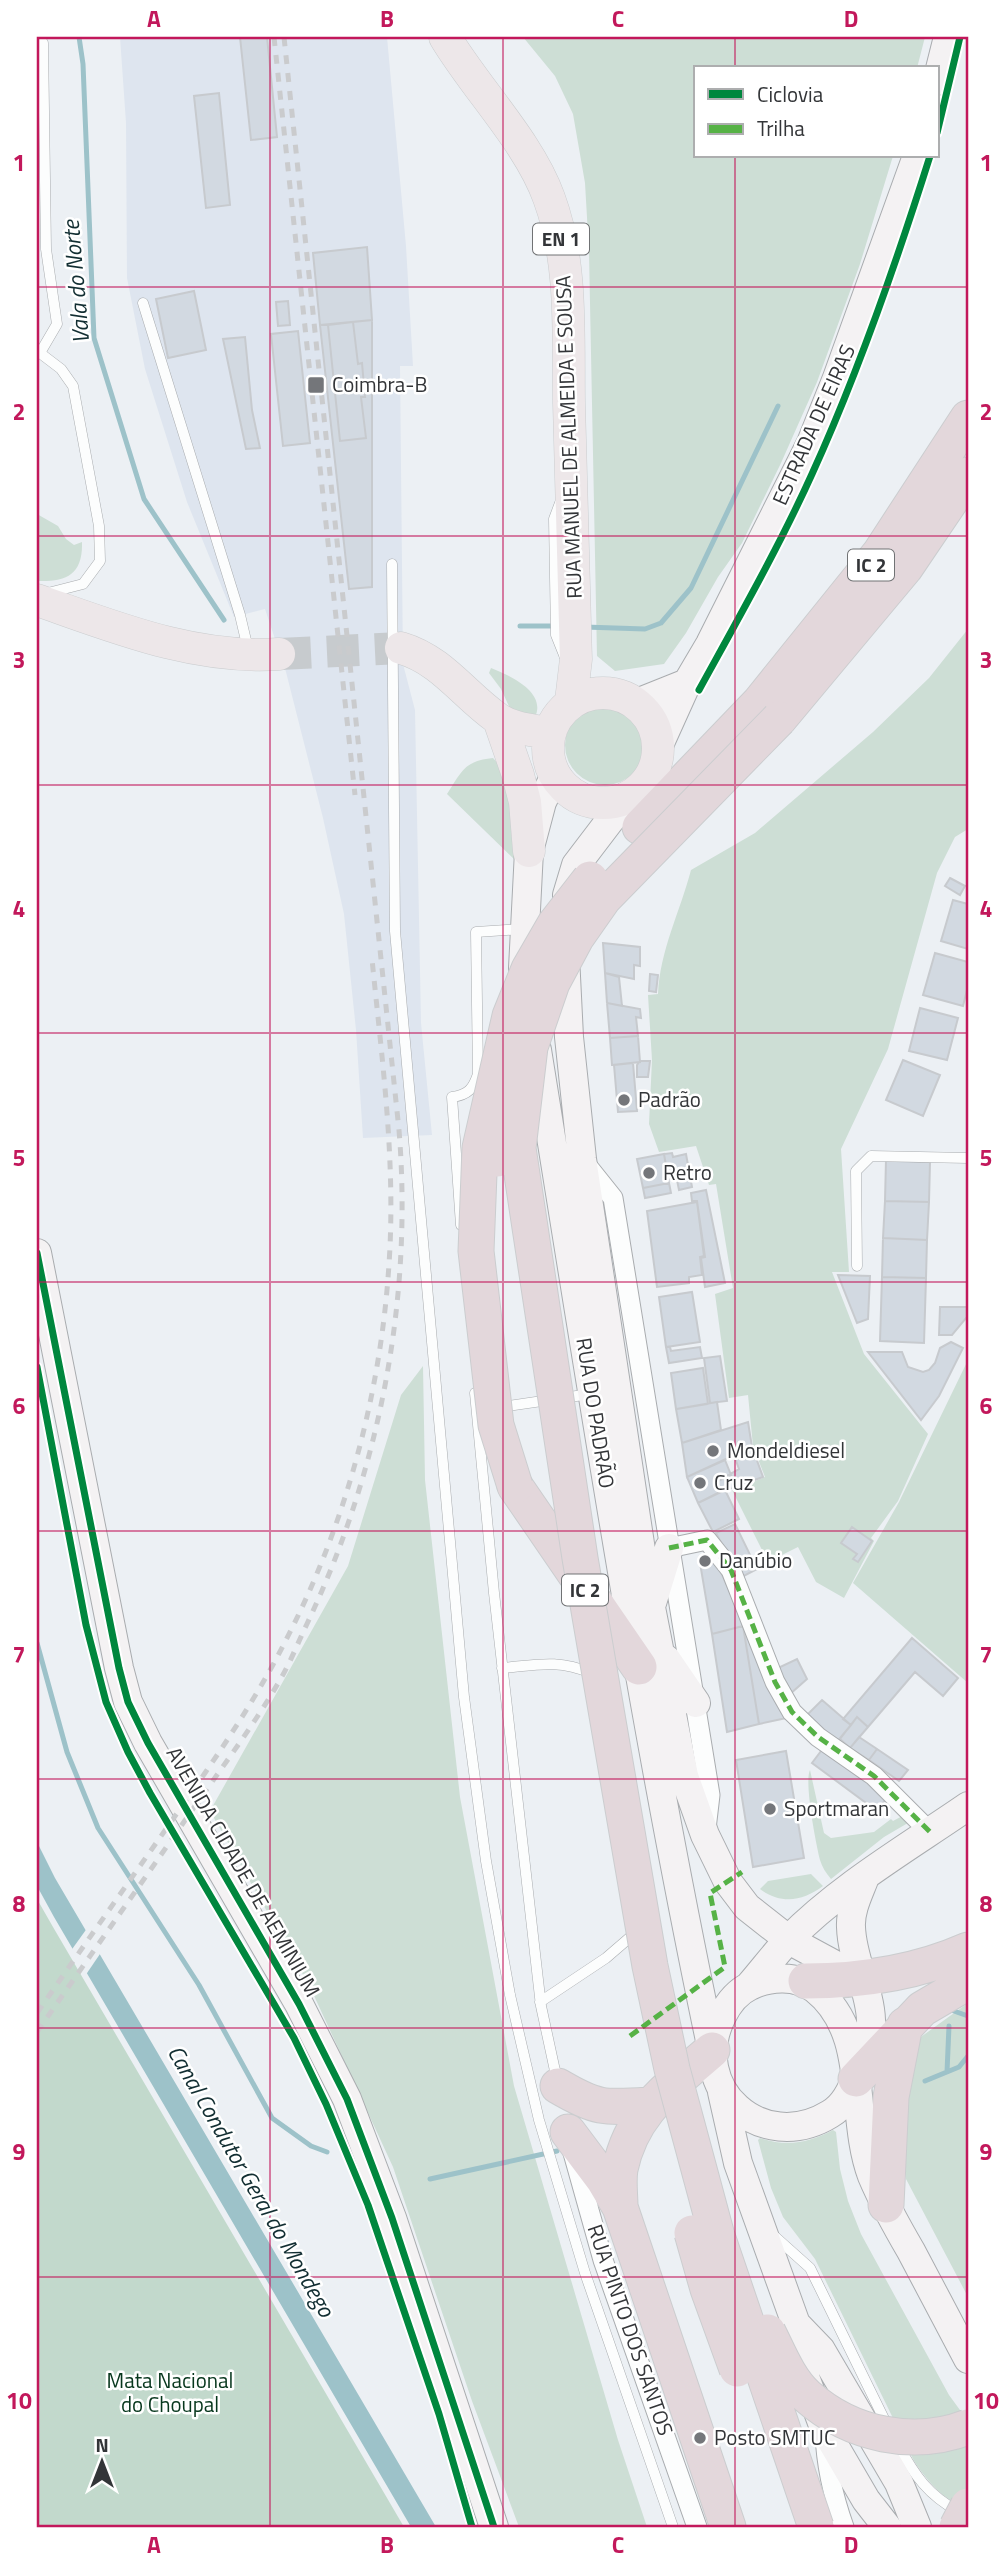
<svg xmlns="http://www.w3.org/2000/svg" width="1005" height="2564" viewBox="0 0 1005 2564" font-family="'Titillium Web',sans-serif">
	<rect width="100%" height="100%" fill="#ecf0f4"/>
	<path fill="#dee5ef" d="M120 37H387L406 246 413 366H400L403 664 415 710 421 1023 432 1135 363 1138 356 1030 344 914 323 818 286 672 265 609 234 617 187 502 145 369 127 278 126 123Z"/>
	<path fill="#cdded5" d="M523 37H925L917 68H695V156H893L860 264 817 382 781 463 742 543 718 577 686 633 664 664 615 671 597 656 589 252 585 183 573 114 555 76Z
		M37 514 58 526 66 539 74 545 82 542C83 575 66 582 37 581Z
		M968 629V829L955 837 937 873 888 1049 841 1149 849 1272H832L864 1354 928 1434 898 1501 871 1538 874 1541 844 1598 816 1582 798 1547 768 1562 732 1490 765 1477 753 1446 748 1395 729 1398 715 1294 733 1288 716 1184 709 1185 696 1146 659 1152 649 1124 652 1060 648 995 658 994C660 950 680 912 691 870L755 833 873 732 929 678Z
		M491 668C509 675 547 692 535 717L513 715 501 689 489 673Z
		M565 745a40 40 0 1 1 80 0a40 40 0 1 1-80 0Z
		M493 758 502 768H506L516 861 447 794C462 771 464 761 493 758Z
		M968 1360V1683L853 1583 899 1502Z
		M423 1366 425 1480 460 1797 514 2086 618 2440 647 2527H519L472 2401 393 2167 310 1987 210 1811 348 1566 401 1395Z
		M810 1770 824 1833 831 1838 874 1832 891 1819 893 1821 908 1813 913 1820 884 1837 831 1879C826 1873 822 1867 820 1860 816 1844 804 1782 810 1770Z
		M811 1874 823 1886C803 1901 782 1905 760 1889L768 1881Z
		M968 2003V2297L906 2179 903 2120 918 2039Z
		M833 2130 836 2132 840 2169 848 2201 861 2234 949 2395 968 2421V2509C943 2500 928 2482 914 2461L815 2259 783 2217 771 2188 758 2140 760 2138C787 2147 808 2143 833 2130Z"/>
	<path fill="#c2d9cc" d="M37 1899 53 1927 404 2527H37Z"/>
	<path fill="#9dc2c9" d="M37 1842 55 1878 436 2527H411L54 1917 37 1886Z"/>
	<path fill="#ecf0f4" d="M88 1927 102 1951 85 1976 70 1952Z"/>
	<g fill="none" stroke-linecap="round" stroke-linejoin="round">
		<path stroke="#9dc2c9" stroke-width="5" d="M79 37 83 64 94 338 144 499 224 620
			M520 626H557
			M584 627 645 629 661 623 691 588 778 406
			M37 1643 67 1752 98 1828 199 1985 272 2118 311 2146 327 2152
			M951 2010 968 2016
			M947 2072 949 2026
			M925 2081 959 2067 968 2056
			M430 2179 557 2151"/>
	</g>
	<path fill="#d2d9e1" stroke="#c7cace" stroke-width="2" d="M240 37H267L277 137 251 140Z
		M219 93 230 205 206 208 194 96Z
		M367 247 372 320 320 325 313 253Z
		M194 291 206 350 168 358 156 299Z
		M288 301 290 325 278 326 276 302Z
		M372 320V587L349 589 320 325H328L340 441 366 438 361 397H365L362 363 358 364 353 322Z
		M353 322 358 364 362 363 365 397H361L366 438 340 441 328 325Z
		M298 331 310 443 283 446 271 334Z
		M245 337 252 410 260 448 246 449 223 339Z
		M950 878 965 886 960 895 945 886Z
		M953 900 968 904V949L941 941Z
		M603 943 640 947V966L634 965V979L605 973Z
		M935 953 968 962V986L963 1006 923 995Z
		M605 973 619 977 622 1006 607 1003Z
		M650 974 658 975 656 992 649 991Z
		M607 1003 640 1009 641 1018 636 1017 638 1036 610 1038Z
		M920 1008 958 1018 947 1060 909 1051Z
		M638 1036 640 1062 612 1065 610 1038Z
		M903 1060 940 1075 923 1116 886 1100Z
		M640 1061H650L648 1077H637V1065Z
		M633 1063 637 1111 618 1112 614 1065Z
		M672 1153 673 1157 686 1154 692 1187 679 1190 674 1165 666 1166 664 1154Z
		M664 1154 669 1183 643 1188 637 1159Z
		M886 1160 930 1162 929 1202 885 1201Z
		M669 1183 671 1193 645 1198 643 1188Z
		M706 1190 725 1283 705 1287 701 1258 705 1257 697 1201H692L691 1193Z
		M885 1201 929 1202 927 1240 883 1238Z
		M697 1202 704 1256 700 1257 702 1275 689 1277V1283L657 1287 647 1211Z
		M883 1238 927 1240 926 1278 882 1277Z
		M838 1275 870 1276 868 1319 857 1323Z
		M882 1277 926 1278 924 1343 880 1341Z
		M692 1292 700 1342 666 1347 659 1297Z
		M940 1307H967V1317L952 1335H939Z
		M951 1342 963 1348 939 1396 921 1420 868 1352H902L908 1367 923 1372 929 1370 935 1363 940 1348Z
		M666 1347H670L671 1351 700 1347 702 1358 669 1363Z
		M720 1356 727 1401 710 1403 704 1358Z
		M703 1368 708 1404 676 1409 671 1373Z
		M717 1402 721 1430 682 1443 676 1409Z
		M748 1422 752 1447 687 1477 682 1443Z
		M752 1447 763 1477 720 1492 716 1482 739 1469 734 1455Z
		M725 1460 731 1475 716 1482 720 1492 698 1503 687 1477Z
		M725 1490 739 1519 713 1532 698 1503Z
		M735 1524 757 1569 740 1578 716 1533Z
		M852 1527 872 1541 858 1562 853 1559 857 1554 841 1543Z
		M705 1553H709L715 1559 741 1617 743 1626 712 1634 700 1563V1559Z
		M743 1626 791 1717 759 1724Z
		M743 1626 759 1724 727 1732 712 1634Z
		M912 1638 958 1678 943 1696 915 1672 868 1727 857 1717 851 1725 843 1719Z
		M797 1659 807 1679 790 1694 778 1668Z
		M822 1700 851 1725 836 1743 807 1715Z
		M857 1717 868 1727 850 1748 840 1739Z
		M859 1737 877 1749 869 1760 850 1748Z
		M824 1747 890 1793 877 1811 812 1763Z
		M877 1749 908 1770 899 1781 869 1760Z
		M786 1751 804 1858 753 1867 736 1760Z"/>
	<g fill="none" stroke-linecap="round" stroke-linejoin="round">
		<path stroke="#c7cbce" stroke-width="32" stroke-dasharray="32 16" stroke-linecap="butt" d="M279 654 401 648"/>
		<g stroke="#a9acaf" stroke-width="11">
			<path id="lane" d="M143 303 240 615 248 649
				M40 353 61 369 73 386 99 526 100 561 83 584 44 594
				M37 354 40 353 57 324 46 249 43 43 39 37
				M560 503 554 519 556 635 566 660
				M392 564 395 931 464 1697 486 1861 510 1995 539 2120 585 2273 673 2527
				M461 1225 452 1097C468 1095 473 1089 478 1074L476 932 522 929
				M857 1266 856 1171 871 1156 968 1158
				M475 1393 494 1593 541 2006 557 2080
				M501 1407 590 1394
				M502 1668C537 1665 557 1659 591 1673
				M540 2002 606 1958 635 1933
				M772 2234 810 2268 887 2425
				M898 2445C915 2476 928 2495 959 2512"/>
		</g>
		<g stroke="#a9acaf" stroke-width="21">
			<path id="street" d="M585 1163 613 1198 710 1795 706 1829
				M669 1548 707 1540 731 1570 775 1682 792 1712 818 1737 874 1776 930 1832
				M573 2153 603 2260 697 2527
				M825 2433C826 2466 833 2496 844 2527"/>
		</g>
		<g stroke="#a9acaf" stroke-width="30">
			<path id="secondary" d="M937 81 948 37
				M637 703 687 683
				M659 745 687 683 710 644 811 443 837 378 917 156
				M567 909V895L576 865 627 798
				M565 956 569 1037 582 1159 645 1577 684 1776 705 1835 728 1882 747 1907 789 1940 861 1979
				M525 978 523 968 529 851 542 802 555 775
				M537 1050C591 1384 642 1719 712 2050
				M37 1253 119 1668 128 1702 148 1743 299 2004 347 2099 392 2218 494 2527
				M652 1603 669 1548
				M666 1659 696 1703
				M865 1877C859 1893 850 1910 851 1927 852 1960 870 1989 871 2020 872 2039 863 2059 857 2076 851 2091 844 2106 830 2114 762 2156 686 2088 722 2016 728 2004 737 1992 750 1986 770 1976 797 1975 815 1989 871 2033 849 2115 872 2176 883 2202 897 2227 911 2251 930 2287 949 2323 968 2359
				M750 1985C763 1970 775 1954 788 1940 840 1887 907 1848 968 1806
				M722 2092 738 2163 796 2324 798 2358 824 2428 866 2500 887 2527
				M796 2324 821 2350 899 2483 917 2527"/>
		</g>
		<g stroke="#cbcdcf" stroke-width="33">
			<path id="primary" d="M445 37C476 89 529 142 549 198 573 263 568 335 569 403 571 489 573 574 576 659L571 701
				M37 600C114 627 195 660 279 654
				M401 648C442 660 464 695 497 718 512 729 532 730 549 733
				M548 748a55 55 0 1 1 110 0a55 55 0 1 1-110 0Z
				M499 720 518 775 525 802 529 851"/>
		</g>
		<g stroke="#cbcdcf" stroke-width="37">
			<path id="highway" d="M779 719 905 568 968 475
				M640 827 760 702 880 553 968 418
				M515 1486 639 1667
				M806 1981C863 1981 916 1973 968 1950
				M856 2079 922 2009 968 1982
				M558 2086C597 2109 604 2108 649 2105
				M568 2132 604 2180 620 2207 728 2527
				M886 2205 891 2097 905 2025
				M620 2207C620 2195 618 2181 620 2169 632 2111 670 2087 712 2050"/>
		</g>
		<use href="#lane" stroke="#fcfdfd" stroke-width="10"/>
		<use href="#street" stroke="#fcfdfd" stroke-width="19"/>
		<use href="#secondary" stroke="#f4f2f3" stroke-width="28"/>
		<use href="#primary" stroke="#ede7e9" stroke-width="32"/>
		<use href="#highway" stroke="#e3d7db" stroke-width="35"/>
		<path stroke="#cacbcd" stroke-width="5" stroke-dasharray="9 9" stroke-linecap="butt" d="M274 37 355 795
			M37 2013C80 1951 123 1890 166 1829 210 1766 255 1703 289 1634 347 1520 381 1391 389 1264 396 1162 382 1060 372 959
			M37 2032C87 1960 138 1888 188 1816 219 1771 253 1727 280 1680 290 1663 297 1645 305 1628 379 1474 413 1301 399 1130L284 37"/>
		<g stroke="#cbcdcf" stroke-width="37" stroke-linecap="butt">
			<path id="highway-bridge" d="M779 719 604 898 576 938 552 983 530 1047 518 1148 580 1558 650 1966 672 2069 717 2236 816 2527
				M497 1159 498 1075
				M515 1486 496 1425 476 1251 480 1148 510 1016 529 969 555 924 590 879
				M692 2233 708 2289 737 2369
				M768 2332C779 2354 789 2380 807 2396 851 2435 914 2448 968 2427
				M957 2527 968 2506"/>
		</g>
		<use href="#highway-bridge" stroke="#e3d7db" stroke-width="35"/>
		<path stroke="#56b246" stroke-width="5" stroke-dasharray="10 5" stroke-linecap="butt" d="M669 1548 707 1540 731 1570 775 1682 792 1712 818 1737 874 1776 930 1832
			M630 2036 725 1967 710 1893 742 1872"/>
		<g stroke="#fff" stroke-width="11">
			<path id="cycleway" d="M937 133 960 37
				M699 690C738 619 779 547 812 474 859 371 896 264 930 156
				M37 1253 119 1668 128 1702 148 1743 299 2004 347 2099 392 2218 494 2527
				M37 1367 86 1625 106 1702 128 1752 150 1793 294 2038 326 2104 368 2205 439 2414 472 2527"/>
		</g>
		<use href="#cycleway" stroke="#00873e" stroke-width="7"/>
	</g>
	<path fill="none" stroke="#c2185b" stroke-width="2" stroke-opacity="0.55" d="M270 37V2527M503 37V2527M735 37V68M735 156V2527M37 287H968M37 536H968M37 785H968M37 1033H968M37 1282H968M37 1531H968M37 1779H968M37 2028H968M37 2277H968"/>
	<g fill="#74767a" stroke="#fff" stroke-width="2.5">
		<rect x="307" y="376" width="18" height="18" rx="3.5"/>
		<circle cx="624" cy="1100" r="7"/>
		<circle cx="649" cy="1173" r="7"/>
		<circle cx="713" cy="1451" r="7"/>
		<circle cx="700" cy="1483" r="7"/>
		<circle cx="705" cy="1561" r="7"/>
		<circle cx="770" cy="1809" r="7"/>
		<circle cx="700" cy="2438" r="7"/>
	</g>
	<g text-anchor="middle" stroke-width="5" stroke-linejoin="round" paint-order="stroke">
		<g fill="#fff" stroke="#707274" stroke-width="2">
			<rect x="533" y="223.5" width="56" height="31" rx="5"/>
			<rect x="848" y="549.5" width="46" height="31" rx="5"/>
			<rect x="562" y="1574.5" width="46" height="31" rx="5"/>
		</g>
		<g font-size="19" font-weight="bold" fill="#333538">
			<text x="561" y="246">EN 1</text>
			<text x="871" y="572">IC 2</text>
			<text x="585" y="1597">IC 2</text>
		</g>
		<g font-size="21" fill="#333538" stroke="#fff" text-anchor="start">
			<text x="332" y="392">Coimbra-B</text>
			<text x="638" y="1107">Padrão</text>
			<text x="663" y="1180">Retro</text>
			<text x="727" y="1458">Mondeldiesel</text>
			<text x="714" y="1490">Cruz</text>
			<text x="719" y="1568">Danúbio</text>
			<text x="784" y="1816">Sportmaran</text>
			<text x="714" y="2445">Posto SMTUC</text>
		</g>
		<g font-size="21" fill="#333538" stroke="#fff">
			<text transform="translate(814 425) rotate(-66)" y="7">ESTRADA DE EIRAS</text>
			<text transform="translate(569 437) rotate(-92)" y="7">RUA MANUEL DE ALMEIDA E SOUSA</text>
			<text transform="translate(595 1413) rotate(81)" y="7">RUA DO PADRÃO</text>
			<text transform="translate(243 1872) rotate(60)" y="7">AVENIDA CIDADE DE AEMINIUM</text>
			<text transform="translate(630 2330) rotate(71)" y="7">RUA PINTO DOS SANTOS</text>
		</g>
		<g font-size="21" fill="#07371d" stroke="#fff">
			<text x="170" y="2388">Mata Nacional<tspan x="170" dy="24">do Choupal</tspan></text>
		</g>
		<g font-size="23" font-style="italic" fill="#122e32" stroke="#fff">
			<text transform="translate(76 282) rotate(-95)" y="8">Vala do Norte</text>
			<text transform="translate(251 2181) rotate(60)" y="8">Canal Condutor Geral do Mondego</text>
		</g>
	</g>
	<rect width="1005" height="2564" fill="none" stroke="#ffffff" stroke-width="77"/>
	<rect x="694" y="66" width="245" height="91" fill="#ffffff" stroke="#adaeaf" stroke-width="2"/>
	<rect x="708" y="89" width="35" height="10" fill="#00873e" stroke="#adaeaf" stroke-width="2"/>
	<text x="757" y="102" font-size="21" fill="#333538">Ciclovia</text>
	<rect x="708" y="124" width="35" height="10" fill="#56b246" stroke="#adaeaf" stroke-width="2"/>
	<text x="757" y="136" font-size="21" fill="#333538">Trilha</text>
	<g transform="translate(102 2462)" stroke="#ffffff" stroke-width="5" paint-order="stroke">
	<path d="M0-5L12 26L0 18L-12 26Z" fill="#333538"/>
	<text y="-10" font-size="19" font-weight="bold" text-anchor="middle" fill="#333538">N</text>
	</g>
	<rect x="38" y="38" width="929" height="2488" fill="none" stroke="#c2185b" stroke-width="2.5"/>
	<g font-size="23" text-anchor="middle" font-weight="bold" fill="#c2185b">
		<text x="154" y="27">A</text>
		<text x="387" y="27">B</text>
		<text x="618" y="27">C</text>
		<text x="851" y="27">D</text>
		<text x="19" y="171">1</text>
		<text x="986" y="171">1</text>
		<text x="19" y="420">2</text>
		<text x="986" y="420">2</text>
		<text x="19" y="668">3</text>
		<text x="986" y="668">3</text>
		<text x="19" y="917">4</text>
		<text x="986" y="917">4</text>
		<text x="19" y="1166">5</text>
		<text x="986" y="1166">5</text>
		<text x="19" y="1414">6</text>
		<text x="986" y="1414">6</text>
		<text x="19" y="1663">7</text>
		<text x="986" y="1663">7</text>
		<text x="19" y="1912">8</text>
		<text x="986" y="1912">8</text>
		<text x="19" y="2160">9</text>
		<text x="986" y="2160">9</text>
		<text x="19" y="2409">10</text>
		<text x="986" y="2409">10</text>
		<text x="154" y="2553">A</text>
		<text x="387" y="2553">B</text>
		<text x="618" y="2553">C</text>
		<text x="851" y="2553">D</text>
	</g>
</svg>
